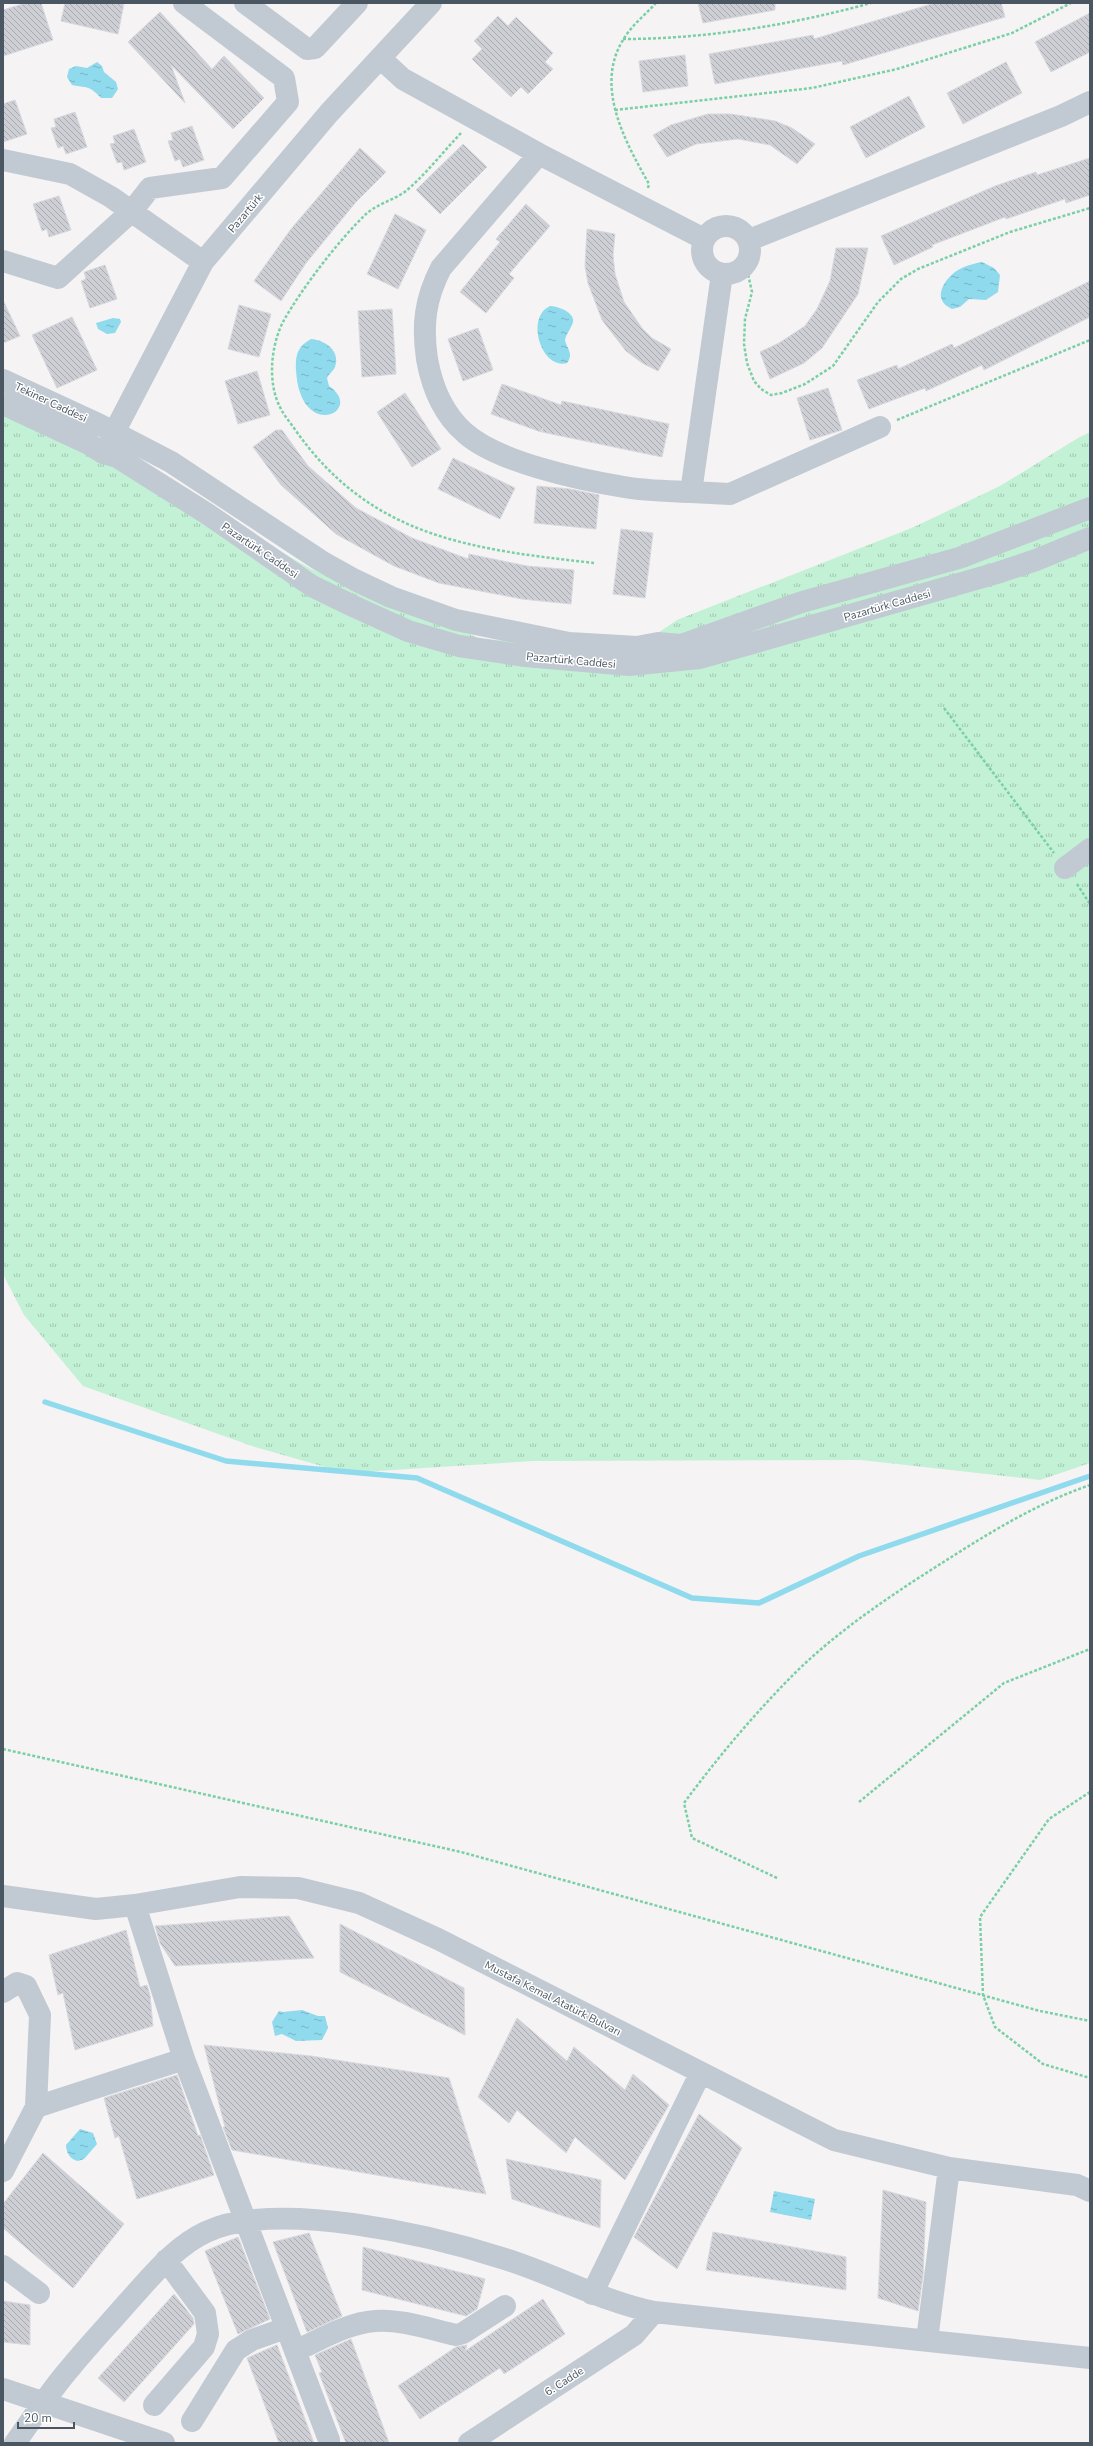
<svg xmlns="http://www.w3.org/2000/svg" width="1093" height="2446" viewBox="0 0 1093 2446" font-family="'Nunito Sans',sans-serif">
	<defs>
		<pattern id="grass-tufts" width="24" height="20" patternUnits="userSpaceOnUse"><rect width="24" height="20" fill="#c3f1d5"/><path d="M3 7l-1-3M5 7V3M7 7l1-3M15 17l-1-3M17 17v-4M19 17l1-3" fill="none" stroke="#a0c6b0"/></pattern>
		<pattern id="water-ripples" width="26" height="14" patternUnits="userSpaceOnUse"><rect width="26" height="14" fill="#90daee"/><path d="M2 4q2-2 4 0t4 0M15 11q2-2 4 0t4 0" fill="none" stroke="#78b4c4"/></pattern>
		<pattern id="building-back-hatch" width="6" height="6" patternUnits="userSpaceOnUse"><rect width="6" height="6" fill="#cdcfd5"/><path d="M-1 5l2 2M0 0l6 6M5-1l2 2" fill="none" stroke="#a8abb0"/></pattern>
	</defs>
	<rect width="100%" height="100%" fill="#f5f3f3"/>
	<path fill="url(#grass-tufts)" d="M3 412 129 464 311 569 481 639 637 647 677 620 914 527 1000 486 1078 438 1090 432V1463L1040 1480 861 1460 533 1461 346 1473 255 1447 83 1386 24 1315 3 1274Z"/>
	<path fill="url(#water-ripples)" d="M97 62 102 66 104 72 116 82 118 89 112 98H101C89 85 87 88 72 85L67 77 69 69 76 66 87 68Z
		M982 262 994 268 1000 275 998 292 986 300 969 299 960 307 952 309C933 301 941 283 955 272 963 266 973 264 982 262Z
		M550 306C557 306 575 312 573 322 572 327 566 334 565 340 567 349 574 354 567 363 541 370 525 317 550 306Z
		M113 318 120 319 121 322 115 333 107 334 98 329 96 323Z
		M311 339C324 340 341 350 335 367 334 370 329 374 327 378L329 386C366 411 300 443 296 370 295 355 298 346 311 339Z
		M302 2010 318 2016H325L328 2028 322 2040 296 2041 282 2034 275 2036 272 2022 279 2011 283 2012Z
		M80 2129 93 2133 97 2144 84 2159 78 2161C70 2160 66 2152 66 2145Z
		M774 2191 815 2199 811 2220 770 2212Z"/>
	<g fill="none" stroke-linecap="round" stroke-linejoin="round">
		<path stroke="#90daee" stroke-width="5.5" d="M45 1402 226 1461 417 1478 692 1598 759 1603 859 1556 1090 1476"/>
	</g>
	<path fill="url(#building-back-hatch)" stroke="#d7d9de" d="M26 3H41L53 40 3 56V10Z
		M65 3H124L118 34 61 21Z
		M698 3H775V10L703 23Z
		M935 3H1001L1005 17 843 65 842 61 715 84 709 54 813 35 814 39Z
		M160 12 212 69 224 56 264 98 233 129 171 65 185 103 128 42Z
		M1090 13V52L1051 72 1035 42Z
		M498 16 508 26 516 17 553 53 545 62 553 69 528 94 521 87 511 97 472 59 482 49 474 41Z
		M685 55 688 86 643 92 639 61Z
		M1006 62 1022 93 963 124 947 93Z
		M909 96 925 127 866 158 850 127Z
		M15 100 27 134 3 142V104Z
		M75 112 87 147 66 154 63 146 58 148 51 128 56 127 54 119Z
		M708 114H731L775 121 792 128 815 144 797 164 770 145 738 139 696 144 667 157 653 135 671 125Z
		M192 126 204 160 183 167 180 159 175 161 168 141 173 140 171 133Z
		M134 129 146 162 124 170 122 162 117 163 110 144 115 143 113 136Z
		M463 144 487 167 440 214 416 190Z
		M360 148 386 172 356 202 306 263 281 301 254 281 291 229Z
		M1090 158V195L1066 203 1065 199 1006 219 1005 217 932 245 933 247 894 265 881 236 995 186 1036 172 1037 175Z
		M59 196 71 230 49 237 47 229 42 231 33 204Z
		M526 204 550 226 509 274 514 278 486 313 460 292 500 242 496 239Z
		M395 214 426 230 398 289 367 274Z
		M587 229 615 234 613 255 615 274 624 302 642 328 652 338 671 349 658 371 642 363 626 351 602 320 588 283 585 266Z
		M836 248H868L858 294 822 348 804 363 770 379 760 352 779 343 805 326 817 309 830 281Z
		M105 265 117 299 90 308 81 281 86 279 84 272Z
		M1090 281V317L984 370 982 365 926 391 925 388 869 409 857 380 897 365 898 369 952 344 954 348Z
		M3 300 20 336 3 343Z
		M239 305 271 314 259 357 228 349Z
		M392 309 396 374 362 377 358 311Z
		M72 317 97 370 57 388 32 335Z
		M478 328 493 370 463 381 448 339Z
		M257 371 270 415 238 424 225 381Z
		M502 384 561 405 562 401 669 424 662 457 542 432 543 428 541 432 491 414Z
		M828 388 842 430 810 440 797 398Z
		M405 393 441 449 412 467 377 412Z
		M276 430H282L308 466 356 508 412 538 468 559 469 554 527 566 574 570 571 604 522 599 439 583 394 566 336 534 281 485 253 447Z
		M453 458 515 488 500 519 438 489Z
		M537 486 570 489 599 495 596 529 534 523Z
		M621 529 653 533 645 598 613 594Z
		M289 1916 314 1958 175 1966 160 1943 155 1926Z
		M340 1924 464 1988 465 2035 340 1972Z
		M126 1930 140 1987 147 1985 150 1995 153 2026 75 2050 63 1993 58 1995 49 1955Z
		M517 2018 567 2061 574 2047 625 2090 633 2074 669 2105 625 2180 575 2137 566 2153 517 2110 509 2123 478 2097Z
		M204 2045 311 2056 449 2078 486 2194 232 2150 223 2127H225Z
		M177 2075 198 2136 200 2135 214 2175 137 2199 119 2136 115 2138 104 2098Z
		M699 2114 742 2148 677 2269 634 2237Z
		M43 2153 124 2224 73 2288 3 2228V2204Z
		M506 2159 601 2180 600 2228 512 2199Z
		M883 2190 926 2202 923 2276 918 2311 878 2298Z
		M713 2232 846 2257V2290L706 2270Z
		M309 2233 342 2316 307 2332 273 2242Z
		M238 2237 270 2319 238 2334 205 2251Z
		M363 2247 485 2279 477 2309 466 2316 362 2290Z
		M174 2294 193 2318 194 2324 124 2402 98 2378Z
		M543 2299 565 2334 504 2374 500 2368 420 2419 398 2386 456 2347 467 2345 465 2351Z
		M3 2301 30 2305V2345L3 2342Z
		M351 2339 377 2410 389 2443H346L319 2373 322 2372 315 2355Z
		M277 2345 314 2443H279L247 2358Z"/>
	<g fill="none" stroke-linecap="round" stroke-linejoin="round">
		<path stroke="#7ad0a6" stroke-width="2.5" stroke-dasharray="3 2" stroke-linecap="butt" d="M623 39C706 39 791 25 871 3
			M615 110 812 88 897 69 1012 33 1071 3
			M461 133C443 152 426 174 406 191 394 200 377 204 366 214 338 241 303 287 284 320 271 344 267 382 280 407 283 414 289 421 294 428 370 538 471 549 594 563
			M648 188 649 184C626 143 594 87 623 40 631 26 645 15 656 3
			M746 265 752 292 745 319 744 344 747 363 754 381 761 389 771 395 782 393 805 384 833 366 878 302 901 279 918 269 1010 232 1090 208
			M897 420 1090 340
			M944 708 1054 853
			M1077 884 1090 904
			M3 1749 461 1852 1040 2011 1090 2021
			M1090 1792 1049 1819 980 1917 983 1995 995 2027 1043 2064 1090 2078
			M859 1802 1004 1683 1090 1649
			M777 1878 692 1838 684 1803C718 1757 755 1713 796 1672 842 1627 899 1590 953 1556 997 1528 1041 1502 1090 1485"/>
		<path stroke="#c1cad2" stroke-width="22" d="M245 3 307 49 315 48 357 3
			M380 58 403 79 539 154 704 239
			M539 154 441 268C425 299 422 325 427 359 432 387 443 414 465 433 497 462 581 480 624 487 646 491 669 491 691 492L722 274
			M3 160 70 174 111 197 203 262
			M702 250a24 24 0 1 1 48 0a24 24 0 1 1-48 0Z
			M749 240 1061 116 1090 102
			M3 261 58 278 132 211 150 188 222 178 288 102 284 78 184 3
			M3 380 98 424 171 462 321 561 355 580 391 597 456 620 569 643 637 647 658 643 681 645 802 602 959 558 1090 508
			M3 404 89 444 103 453 117 457 206 513 312 586 355 607 408 631 459 646 525 656 629 665 700 658 997 573 1036 560 1090 538
			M107 446 203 262 329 113 431 3
			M691 492 730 494 880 427
			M1065 868 1090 849
			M3 1896 96 1909 135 1905 240 1887 298 1888 359 1903 438 1939 834 2140 949 2168 1077 2185 1090 2191
			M135 1905 184 2059 329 2440
			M3 1992 17 1983 26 1986 40 2015 36 2107 3 2171
			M36 2107 184 2059
			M3 2266 39 2293
			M592 2294 700 2074
			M927 2340 949 2168
			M295 2351C320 2340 347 2323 375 2321 401 2319 430 2329 456 2335L463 2333 505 2306
			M3 2389 164 2443
			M154 2405 204 2347 208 2334 205 2313 166 2260
			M192 2421 236 2350 252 2340 286 2328
			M15 2443C33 2418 50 2391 71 2367 89 2345 109 2324 128 2302 152 2276 174 2247 206 2232 277 2199 431 2235 505 2259 556 2275 601 2301 654 2312L1090 2358
			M469 2443 634 2335 654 2312"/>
	</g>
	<g text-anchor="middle" stroke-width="3" stroke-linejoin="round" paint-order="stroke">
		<g font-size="11" fill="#4a5661" stroke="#fff">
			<text transform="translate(245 213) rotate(-50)" y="4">Pazartürk</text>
			<text transform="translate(51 402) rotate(25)" y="4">Tekiner Caddesi</text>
			<text transform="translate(260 550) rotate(34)" y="4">Pazartürk Caddesi</text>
			<text transform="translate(887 605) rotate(-16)" y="4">Pazartürk Caddesi</text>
			<text transform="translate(571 660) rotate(5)" y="4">Pazartürk Caddesi</text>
			<text transform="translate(553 1998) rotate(27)" y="4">Mustafa Kemal Atatürk Bulvarı</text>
			<text transform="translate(564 2381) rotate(-33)" y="4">6. Cadde</text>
		</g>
	</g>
	<rect width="1093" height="2446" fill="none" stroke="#4a5661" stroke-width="8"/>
	<path d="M18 2422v6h56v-6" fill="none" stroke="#4a5661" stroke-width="2"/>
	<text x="24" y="2422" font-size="12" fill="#4a5661" stroke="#ffffff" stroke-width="3" paint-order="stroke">20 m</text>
</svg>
